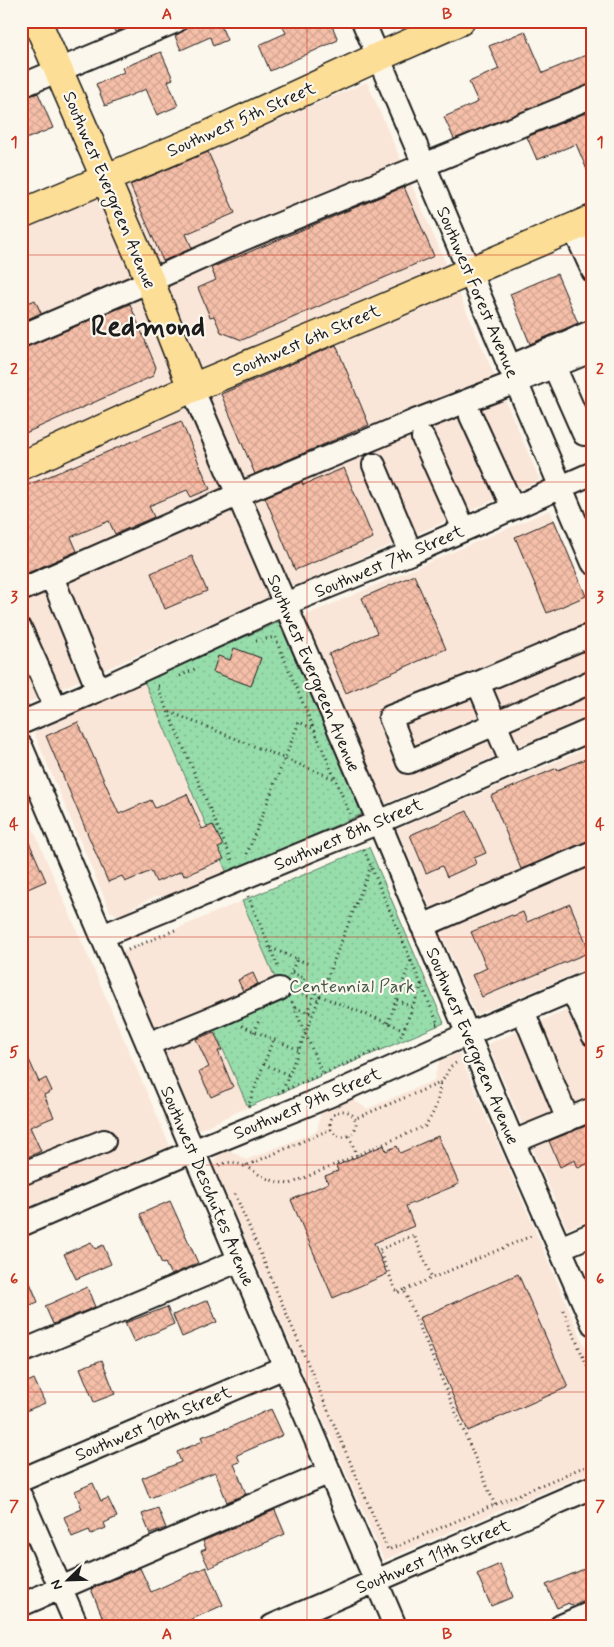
<svg xmlns="http://www.w3.org/2000/svg" width="614" height="1647" viewBox="0 0 614 1647" font-family="Mynerve,sans-serif">
	<defs>
		<pattern id="park-dots" width="8" height="8" patternUnits="userSpaceOnUse" patternTransform="scale(1.25)"><rect width="8" height="8" fill="#97ddab"/><path d="M2 2h.1M6 6h.1" fill="none" stroke="#82bd93" stroke-width="1.8" stroke-linecap="round"/></pattern>
		<pattern id="building-cross-hatch" width="8" height="8" patternUnits="userSpaceOnUse" patternTransform="scale(1.25)"><rect width="8" height="8" fill="#f6bfa9"/><path d="M0 0l8 8M0 8l8-8" fill="none" stroke="#d2a491"/></pattern>
	</defs>
	<rect width="100%" height="100%" fill="#fbf7ec"/>
	<filter id="ink" filterUnits="userSpaceOnUse"><feTurbulence type="fractalNoise" baseFrequency=".02" numOctaves="2"/><feDisplacementMap in="SourceGraphic" scale="10" xChannelSelector="R" yChannelSelector="G"/><feConvolveMatrix kernelMatrix="1 2 1 2 8 2 1 2 1" color-interpolation-filters="sRGB"/></filter>
	<g filter="url(#ink)">
		<path fill="#fae6d8" d="M367 82 540 480 23 705 21 701V231Z
			M550 510 593 609V714L385 804 304 616Z
			M144 681 227 873 166 896H156L134 907 124 914 117 915 110 911 34 733Z
			M593 746V966L476 1015 397 829Z
			M21 801 170 1146 21 1210Z
			M242 901 282 994 212 1024 248 1107 199 1130 122 952Z
			M593 999V1218L567 1229 488 1044Z
			M459 1053 593 1365V1471L384 1560 213 1164 216 1157 223 1151 228 1149 246 1160 317 1131 321 1110 351 1098 367 1109 434 1080 439 1062Z"/>
		<path fill="url(#park-dots)" stroke="#5a7c64" d="M279 622 362 814 227 873 144 681Z
			M369 847 444 1023 248 1107 212 1024 282 994 242 901Z"/>
		<path fill="url(#building-cross-hatch)" stroke="#1c1c1c" d="M110 21H141L115 32Z
			M196 21H219L227 40 213 46 210 37 181 50 175 36 186 29 188 25Z
			M280 21H330L338 40 270 71 259 45 286 33Z
			M525 31 543 73 593 52V83L454 139 444 117 478 102 469 82 499 69 489 46Z
			M161 52 173 79 168 81 178 106 157 115 146 89 105 106 96 84 124 72 122 68Z
			M38 93 53 128 21 141V99Z
			M593 110V184L576 144 537 160 527 137Z
			M208 152 235 213 186 234 192 248 163 261 130 185Z
			M404 187 434 256 242 340 221 332 214 316 210 317 198 288 216 280 211 268Z
			M557 274 578 323 530 344 510 294Z
			M35 300 41 313 21 322V306Z
			M130 304 156 367 153 376 21 435V349Z
			M336 345 369 425 255 474 221 394Z
			M181 421 210 489 191 497 187 490 149 506 154 517 115 534 109 521 71 537 77 551 21 576V488Z
			M344 468 373 538 295 570 265 497 302 482 303 485Z
			M554 520 586 596 547 613 515 537Z
			M192 556 207 591 165 609 151 573Z
			M414 575 446 649 346 693 329 654 377 633 362 598Z
			M234 648 261 658 251 686 213 672 218 656 230 660Z
			M78 722 119 814 151 800 155 808 187 794 202 829 213 825 223 846 218 848 224 859 184 876 182 871 156 882 151 871 125 882 122 876 108 882 46 736Z
			M593 756V839L521 869 491 796 557 768 558 770Z
			M467 811 486 853 474 858 476 864 447 877 442 866 426 873 410 835Z
			M21 824 46 881 21 892Z
			M570 904 590 952 482 997 472 975 487 968 471 932 512 915 513 916 523 912 527 922Z
			M253 973 258 984 243 991 238 980Z
			M214 1032 222 1050 218 1051 233 1087 211 1097 199 1072 209 1067 196 1039Z
			M21 1042 39 1082 46 1078 52 1091 44 1095 54 1117 30 1127 41 1151 21 1160Z
			M593 1123V1161L578 1168 575 1160 560 1167 549 1141Z
			M438 1136 459 1184 406 1206 414 1226 374 1243 387 1274 333 1298 291 1200 328 1183 325 1176 338 1171 336 1166 384 1145 386 1151 397 1146 400 1153Z
			M170 1201 198 1263 171 1275 165 1263 162 1264 140 1214Z
			M91 1242 95 1249 103 1245 111 1264 76 1279 64 1254Z
			M21 1261 38 1302 21 1309Z
			M518 1274 568 1387 468 1431 419 1318Z
			M87 1287 95 1307 53 1324 45 1306Z
			M208 1300 217 1322 182 1337 173 1315Z
			M167 1307 174 1324 134 1342 125 1323Z
			M102 1360 115 1394 94 1402 80 1368Z
			M34 1379 45 1403 21 1413V1385Z
			M271 1409 283 1435 237 1455 240 1462 234 1464 246 1494 227 1502 215 1472 150 1498 142 1478 181 1462 177 1452 203 1441 201 1437 226 1428V1429Z
			M93 1483 101 1501 108 1498 117 1517 104 1523 106 1528 91 1534 89 1530 72 1537 64 1517 82 1509 75 1491Z
			M158 1508 166 1528 150 1534 142 1514Z
			M275 1510 285 1534 209 1568 201 1551 206 1549 203 1541Z
			M500 1564 513 1597 491 1606 477 1574Z
			M206 1567 223 1605 177 1626H106L91 1589 140 1568 151 1592Z
			M584 1569 593 1589V1596L571 1606 569 1603 557 1608 546 1585Z"/>
		<g fill="none" stroke-linecap="round" stroke-linejoin="round">
			<g stroke="#1c1c1c" stroke-width="26">
				<path id="minor" d="M363 21 593 563
					M21 86 176 21
					M573 227 593 271
					M21 336 150 281 243 239 593 96
					M554 366 584 434 593 430
					M509 367 593 331
					M192 388 379 822 513 1142 593 1324
					M471 416 513 508
					M423 438 464 529
					M374 465 411 553
					M52 577 98 690
					M21 590 237 495 415 421 516 382 593 350
					M21 630 56 708
					M593 634 478 683 390 717 408 762 593 681
					M478 683 512 764
					M21 723 98 690 285 604 411 553 593 473
					M21 746 395 1626
					M422 926 593 852
					M102 936 379 822 593 729
					M572 990 593 1035
					M523 1011 568 1120
					M148 1044 217 1016 279 989
					M513 1142 593 1109
					M21 1174 104 1141
					M21 1225 193 1151 331 1095 447 1043 593 981
					M560 1248 593 1234
					M21 1352 240 1260
					M21 1480 285 1367
					M21 1497 77 1626
					M21 1605 330 1472
					M272 1626 593 1487
					M561 1626 593 1612"/>
			</g>
			<g stroke="#1c1c1c" stroke-width="31">
				<path id="major" d="M37 21 150 281 192 388
					M21 214 202 138 378 57 460 21
					M21 466 192 388 370 314 593 219"/>
			</g>
			<path stroke="#1c1c1c" stroke-width="3" stroke-dasharray="1 4" stroke-linecap="butt" d="M256 641 275 637 314 729
				M180 676 197 668
				M159 686H157L232 860 235 859
				M170 712 335 779
				M364 850 438 1024H436
				M247 854 299 722 314 729 350 814
				M248 896 279 969
				M271 948 297 959 290 975
				M128 950 177 929
				M297 959 309 964
				M292 973 305 978 300 990
				M298 992 318 1000
				M320 996 403 1029
				M397 1000 412 1007
				M292 1002 323 1075
				M295 1008 313 1014
				M308 1012 319 984 324 986
				M388 1023 411 960
				M242 1026 299 1050
				M254 1032 260 1018
				M399 1041 422 984
				M264 1064 289 1075
				M440 1083C449 1075 445 1068 458 1062
				M283 1090 371 866
				M278 1093 380 1049
				M249 1105 248 1106 273 1040
				M330 1124a13 13 0 1 1 26 0a13 13 0 1 1-26 0Z
				M349 1136 357 1155
				M219 1165C229 1161 235 1162 244 1166L248 1165 331 1129
				M246 1165C260 1177 272 1182 290 1184L425 1126C435 1112 439 1100 440 1083L356 1118
				M235 1194 388 1550 593 1463
				M404 1290 397 1293 379 1250 414 1235 432 1278
				M563 1310 593 1380
				M495 1505 404 1290 531 1236"/>
			<use href="#minor" stroke="#fbf7ec" stroke-width="22"/>
			<use href="#major" stroke="#fdde96" stroke-width="28"/>
		</g>
	</g>
	<path fill="none" stroke="#c8321e" stroke-width="1" stroke-opacity="0.55" d="M307 21V1626M21 255H593M21 482H593M21 710H593M21 937H593M21 1165H593M21 1392H593"/>
	<g text-anchor="middle" stroke-width="4.5" stroke-linejoin="round" paint-order="stroke">
		<g font-size="18" fill="#1c1c1c" stroke="#fbf7ec">
			<text transform="translate(241 119) rotate(-24)" y="6">Southwest 5th Street</text>
			<text transform="translate(110 190) rotate(67)" y="6">Southwest Evergreen Avenue</text>
			<text transform="translate(478 292) rotate(67)" y="6">Southwest Forest Avenue</text>
			<text transform="translate(306 340) rotate(-23)" y="6">Southwest 6th Street</text>
			<text transform="translate(389 561) rotate(-23)" y="6">Southwest 7th Street</text>
			<text transform="translate(314 673) rotate(67)" y="6">Southwest Evergreen Avenue</text>
			<text transform="translate(348 834) rotate(-23)" y="6">Southwest 8th Street</text>
			<text transform="translate(473 1046) rotate(67)" y="6">Southwest Evergreen Avenue</text>
			<text transform="translate(307 1103) rotate(-23)" y="6">Southwest 9th Street</text>
			<text transform="translate(208 1186) rotate(67)" y="6">Southwest Deschutes Avenue</text>
			<text transform="translate(153 1423) rotate(-23)" y="6">Southwest 10th Street</text>
			<text transform="translate(433 1556) rotate(-23)" y="6">Southwest 11th Street</text>
		</g>
		<g font-size="18" fill="#415647" stroke="#fbf7ec">
			<text x="352" y="992">Centennial Park</text>
		</g>
		<g font-size="28" font-weight="bold" fill="#1c1c1c" stroke="#fbf7ec">
			<text x="148" y="335">Redmond</text>
		</g>
	</g>
	<rect width="614" height="1647" fill="none" stroke="#fbf7ec" stroke-width="55"/>
	<g transform="translate(68 1580) rotate(247)" stroke="#fbf7ec" stroke-width="4" paint-order="stroke">
	<path d="M0-4L9 19L0 12L-9 19Z" fill="#1c1c1c"/>
	<text y="-8" font-size="14" font-weight="bold" text-anchor="middle" fill="#1c1c1c">N</text>
	</g>
	<rect x="28" y="28" width="558" height="1592" fill="none" stroke="#c8321e" stroke-width="2"/>
	<g font-size="16" text-anchor="middle" font-weight="bold" fill="#c8321e">
		<text x="167" y="19">A</text>
		<text x="447" y="19">B</text>
		<text x="14" y="147">1</text>
		<text x="600" y="147">1</text>
		<text x="14" y="374">2</text>
		<text x="600" y="374">2</text>
		<text x="14" y="602">3</text>
		<text x="600" y="602">3</text>
		<text x="14" y="829">4</text>
		<text x="600" y="829">4</text>
		<text x="14" y="1057">5</text>
		<text x="600" y="1057">5</text>
		<text x="14" y="1284">6</text>
		<text x="600" y="1284">6</text>
		<text x="14" y="1511">7</text>
		<text x="600" y="1511">7</text>
		<text x="167" y="1639">A</text>
		<text x="447" y="1639">B</text>
	</g>
</svg>
